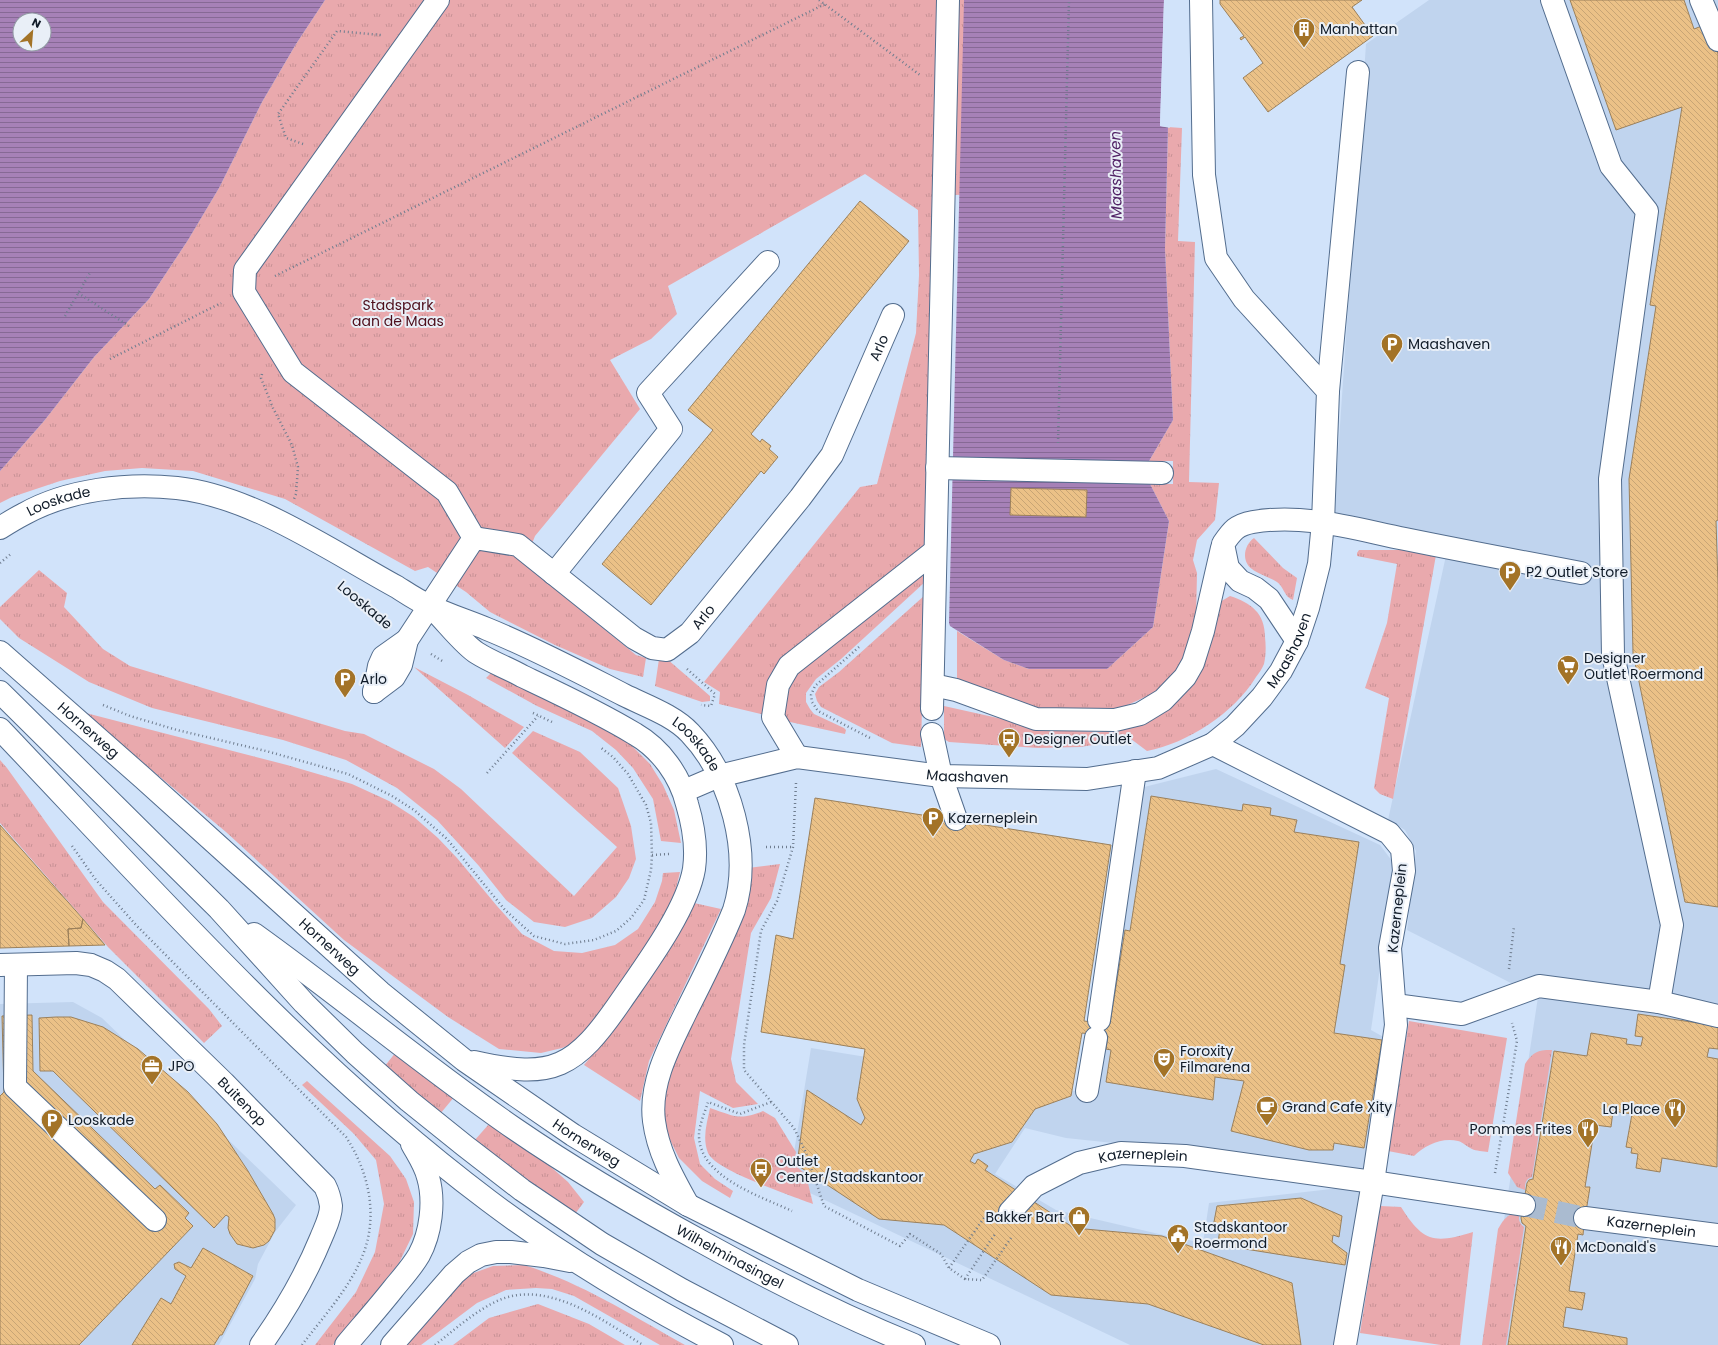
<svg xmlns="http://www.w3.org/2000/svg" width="1718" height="1345" viewBox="0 0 1718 1345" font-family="Poppins,sans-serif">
	<defs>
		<pattern id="grass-tufts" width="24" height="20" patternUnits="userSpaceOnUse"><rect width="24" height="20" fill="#e9a9ad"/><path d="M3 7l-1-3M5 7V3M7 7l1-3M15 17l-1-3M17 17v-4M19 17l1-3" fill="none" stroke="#c79195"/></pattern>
		<pattern id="water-rules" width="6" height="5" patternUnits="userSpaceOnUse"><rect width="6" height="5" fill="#a681b7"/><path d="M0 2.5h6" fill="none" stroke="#866995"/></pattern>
		<pattern id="building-back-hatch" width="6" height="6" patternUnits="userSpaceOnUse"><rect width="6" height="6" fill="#ebc187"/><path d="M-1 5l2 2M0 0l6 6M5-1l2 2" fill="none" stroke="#c8a575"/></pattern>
	</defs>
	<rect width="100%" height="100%" fill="#d1e3fa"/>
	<path fill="#c0d4ee" d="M1429 0H1718V1345H1485L1538 997 1407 930 1416 851 1405 830 1388 820 1447 551 1333 528 1366 44Z
		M1216 769 1380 845 1395 865 1371 1030 1387 1039 1368 1170 1066 1138 1025 1128 995 1174 1056 1210 1159 1234 1203 1243 1209 1203 1366 1185 1338 1345H1130L789 1183 811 1048 1075 1091 1136 789Z
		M73 1002 102 1018 296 1205 275 1232 258 1264 255 1279 219 1345H0V1004Z"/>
	<path fill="url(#grass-tufts)" d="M325 0H966L961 195 932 194 927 536 920 554 785 661 765 715 719 704 720 692 704 682 860 487 877 484 916 333 919 275 918 210 865 174 668 286 677 314 651 339 610 360 640 409 535 536 524 564 636 655 646 658 643 677 610 669 555 645 490 612 466 592 428 567 415 571 285 499 193 471 142 468 105 471 60 481 12 497 0 503V471L44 421 94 357 149 299 188 240 219 188 262 102 296 44Z
		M1168 127 1182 128 1178 241 1195 242 1189 482 1219 483 1215 520 1197 540 1193 560 1197 573 1196 620 1188 653 1177 673 1154 693 1112 712 1038 713 957 680V631L1004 660 1029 669H1107L1153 627 1169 521 1150 484H1173V461H1149L1173 420 1165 249Z
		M1254 538 1283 568 1297 578 1293 600C1284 597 1284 587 1277 582 1269 577 1258 574 1252 569 1241 561 1244 545 1254 538Z
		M1359 550H1412L1436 555 1393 799 1380 794 1374 788 1389 698 1365 688 1387 623 1397 564 1357 556V553Z
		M39 570 67 593 64 607 103 649 130 666 345 731 364 734 434 769 461 789 574 896 617 847 512 753 533 731 580 752 618 788 631 826 636 859 629 878 616 897 592 918 565 927 534 922 506 900 479 866 437 820 397 788 346 760 283 740 152 708 89 682 19 638 0 619V607Z
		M925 570V582L841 659 816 679 806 693V702L810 709 814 714 844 728 846 730 845 734 781 720 786 692 795 673Z
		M925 595 921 747 892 743 821 707 817 701 815 694 819 687 839 672Z
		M1230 596C1251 603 1265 613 1265 637 1266 646 1266 655 1264 664 1262 669 1259 673 1256 677 1234 713 1188 743 1147 751L1131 739 1080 747 1038 748 949 742 944 739V706L1051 730 1100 732 1145 724 1165 712 1168 704 1176 703 1189 687 1220 602Z
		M659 659H667L710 696V701L702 702 655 686Z
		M414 667 468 695 524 727 505 748Z
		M493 671 536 695 610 730 630 744 650 764 663 785 674 810 681 843 661 841 653 799 633 768 616 750 592 731 537 706 486 678Z
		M82 712 287 765 352 784 389 801 414 817 438 838 457 858 497 906 522 934 554 951 582 953 615 945 638 929 655 902 662 881 663 873 680 872 673 901 658 929 579 1041 562 1048 541 1053 499 1049 448 1017 344 940 226 832Z
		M0 760 7 768 103 902 209 1009 222 1026 204 1043 108 947 0 823Z
		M780 864 771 898 751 933 731 1059 736 1082 758 1104 733 1108 700 1091 694 1138 700 1164 715 1179 733 1191 730 1198 702 1181 679 1158 670 1140 662 1116 673 1056 748 868Z
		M694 903 721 909 649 1061 640 1101 584 1065 607 1037Z
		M1409 1021 1507 1038 1488 1152C1483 1151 1476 1151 1472 1149 1467 1147 1463 1142 1458 1141 1442 1137 1425 1145 1414 1156L1388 1151Z
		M1546 1050H1552L1532 1177C1525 1179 1525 1184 1525 1190L1517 1187 1508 1173 1525 1064C1531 1055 1535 1051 1546 1050Z
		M396 1052 455 1096 440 1114 384 1067Z
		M307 1081 390 1156 406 1179 414 1202 413 1234 399 1263 333 1345H315L356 1292 375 1252 384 1204 376 1160 354 1134 302 1085Z
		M710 1108C734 1116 739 1121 763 1111L775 1118 796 1152 794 1164 806 1175 813 1204C793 1196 716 1171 708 1153 702 1138 707 1123 710 1108Z
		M489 1124 543 1160 568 1182 584 1202 575 1214 474 1141Z
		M1380 1206 1401 1207C1423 1242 1434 1244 1473 1232L1460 1345H1441L1360 1333Z
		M1521 1211C1518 1218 1518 1222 1524 1227L1506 1345H1482L1498 1229C1504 1218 1509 1213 1521 1211Z
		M524 1265C582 1283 633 1316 685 1345H660L574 1296 552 1289 536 1288 506 1290 477 1303 421 1345H403L455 1286 468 1275 493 1266Z
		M538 1304 589 1324 625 1345H453L489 1318Z"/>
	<path fill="url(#water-rules)" fill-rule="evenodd" d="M0 0H325L296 44 262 102 219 188 188 240 149 299 94 357 44 421 0 471ZM20 20H44V44H20Z
		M964 0H1164L1160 126 1168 127 1165 249 1173 420 1149 461 1150 484 1169 521 1153 627 1107 669H1029L1004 660 950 626 949 623Z"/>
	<path fill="#d1e3fa" d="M1164 0H1166L1162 125 1169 126 1170 128 1160 126Z"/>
	<path fill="url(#building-back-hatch)" stroke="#9b805b" d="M1220 0H1362L1352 7 1373 36 1268 112 1243 78 1263 63 1245 37 1241 40 1240 38 1244 36 1220 4Z
		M1570 0H1684L1694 29 1707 24 1718 54V520L1716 521 1718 585V907L1685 902 1633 653 1629 479 1656 306 1650 305 1682 107 1616 130Z
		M860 201 909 241 751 434 760 442 762 439 771 446 769 449 778 457 764 474 761 471 651 605 602 564 713 430 688 410Z
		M1011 488 1087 490 1086 517 1010 515Z
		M1151 796 1242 811 1243 804 1271 808 1270 815 1297 820 1294 832 1359 842 1340 964 1345 965 1334 1033 1382 1040 1364 1148 1334 1143 1333 1150H1309L1231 1131 1244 1081 1215 1077 1213 1100 1106 1082 1111 1050 1106 1049 1108 1036 1082 1033 1071 1096 1035 1109 1012 1142 974 1154 970 1161 975 1164 978 1159 988 1166 985 1170 1074 1228 1162 1236 1173 1240 1174 1235 1186 1239 1184 1244 1292 1283 1301 1345H1264L1148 1304 1051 1295 944 1225 879 1219 797 1165 807 1090 861 1125 865 1118 857 1099 865 1049 761 1032 776 935 793 939 815 798 1111 845 1084 1021 1110 1024 1125 930 1130 931Z
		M0 825 83 919 81 928 68 929 69 946 0 948Z
		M83 919 105 945 69 946 68 929 81 928Z
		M1638 1014 1718 1026V1049L1709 1048 1707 1057 1718 1059 1717 1167 1662 1158 1660 1172 1636 1168 1638 1154 1631 1153 1632 1148 1626 1147 1632 1114 1613 1111 1611 1127 1595 1125 1585 1187H1590L1584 1224 1583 1235 1578 1234 1569 1291 1585 1293 1582 1310 1566 1307 1563 1327 1627 1338V1345H1508L1526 1226 1522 1223 1521 1218 1527 1183 1529 1180 1533 1179 1554 1051 1587 1056 1591 1033 1627 1039 1626 1044 1641 1046 1643 1037 1635 1036Z
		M32 1015 33 1071 155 1189 160 1185 189 1213 185 1218 193 1226 79 1345H0V1096L4 1092 2 1016Z
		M56 1017H71L103 1027 138 1049 188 1092 217 1124 248 1171 273 1214 275 1219V1230L269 1241 264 1245 253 1248 237 1244 230 1234 228 1228 229 1217 226 1215 214 1228 53 1071H40L39 1018Z
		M1301 1198 1342 1216 1339 1237 1333 1235 1332 1242 1347 1253 1345 1265 1214 1244 1215 1242 1218 1243 1220 1228 1213 1227 1217 1206Z
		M203 1248 253 1276 222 1335H220L214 1345H132L161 1298 171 1304 186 1276 175 1269 174 1264 179 1262 191 1268Z"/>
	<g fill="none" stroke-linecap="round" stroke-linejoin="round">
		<path stroke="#aabbd0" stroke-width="22" stroke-dasharray="22 11" stroke-linecap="butt" d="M1524 1205 1585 1218"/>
		<g stroke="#536d8e" stroke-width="24">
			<g id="minor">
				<path d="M438 0 245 270 244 292 293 372 447 492 474 538"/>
				<path d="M1701 0 1718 40"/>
				<path d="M1328 391 1358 72"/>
				<path d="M937 468 1162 473"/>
				<path d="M554 574 671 429 648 393 768 262"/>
				<path d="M1297 641 1269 599 1255 588 1240 581 1228 568 1223 544C1232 531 1236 525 1253 522 1304 513 1355 529 1405 539 1464 551 1522 562 1581 573"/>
				<path d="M933 685 956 690 1036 719 1115 720 1140 714 1163 700 1185 677 1193 663 1203 631 1222 548"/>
				<path id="s1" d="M374 692 394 677 401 665 407 640 474 538 518 545 634 638 652 648 667 650 690 633 800 498 832 455 893 315"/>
				<path d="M374 692 379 666 383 657 407 640"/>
				<path d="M932 709 948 0"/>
				<path d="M932 734 941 776 956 819"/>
				<path d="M1213 744 1389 833 1402 849 1404 871 1390 948 1396 1025 1373 1182 1345 1345"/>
				<path d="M797 757 773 717 778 685 789 666 935 551"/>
				<path id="s2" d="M684 791 719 776 797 757 941 776 1087 779 1158 768 1213 744 1235 726 1262 697 1281 671 1297 641 1308 608 1319 564 1323 522 1328 391 1244 299 1216 258 1204 175 1201 0"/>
				<path id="s3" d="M0 965 76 963 91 965 105 971 117 979 224 1083 325 1186C328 1192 330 1198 331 1206 331 1217 325 1228 321 1238 305 1277 285 1311 261 1345"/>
				<path d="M16 965 15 1087 155 1220"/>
				<path d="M1659 1002 1718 1016"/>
				<path d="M1395 1005 1462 1014 1539 986 1659 1002 1672 925 1613 655 1610 479 1647 211 1611 166 1552 0"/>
				<path d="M1099 1020 1135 771"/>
				<path d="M1087 1091 1096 1038"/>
				<path id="s4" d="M1010 1212 1034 1186 1079 1163 1121 1153 1185 1156 1373 1182 1524 1205"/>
				<path id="s5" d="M1585 1218 1718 1235"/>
			</g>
		</g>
		<g stroke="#536d8e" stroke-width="24">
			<g id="major">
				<path id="s6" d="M0 528C8 523 16 518 24 514 69 489 127 483 177 488 252 496 331 551 397 587 408 594 418 601 430 606 448 615 468 621 487 629 534 648 579 672 624 695 646 706 673 715 690 733 731 776 752 853 734 910 720 945 703 978 686 1012 670 1045 649 1083 654 1121 658 1152 673 1178 688 1205"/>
				<path d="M436 612C447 623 465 646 477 653 491 662 508 668 522 676 560 694 599 712 635 734 661 749 680 776 687 804 693 824 697 848 694 869 687 910 645 966 621 1001 575 1068 554 1080 474 1062"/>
				<path id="s7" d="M0 652 143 778 380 992 464 1060 573 1135 688 1205 858 1290 989 1345"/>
				<path d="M0 692 219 909 304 1003 355 1053 409 1101 465 1146 522 1190 602 1244 682 1290 787 1345"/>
				<path d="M0 729C156 893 308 1065 489 1201 562 1256 641 1303 722 1345"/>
				<path id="s8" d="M254 934C342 997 425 1067 515 1129 576 1171 640 1208 706 1244 773 1281 843 1316 914 1345"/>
				<path d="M346 1345C362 1326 378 1308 393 1289 402 1278 412 1267 419 1255 431 1233 435 1201 428 1177 425 1165 418 1155 412 1144"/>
				<path d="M392 1345 454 1274 468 1262 481 1255 496 1252H511L544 1256 570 1261"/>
			</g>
		</g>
		<path stroke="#6f7d8f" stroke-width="2.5" stroke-dasharray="1 3" stroke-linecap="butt" d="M819 0 920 75
			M303 144 286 138 278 114 337 31 381 35
			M275 276 825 4
			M78 293 129 326
			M65 316 91 271
			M110 359 221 303
			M262 374 261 378 273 408 292 445 298 467 296 494 294 499
			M1058 443 1069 0
			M0 563 12 553
			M355 596 387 622
			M859 647 815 686 811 695 812 702 818 711 872 739
			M431 654 444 662
			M687 669 715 694 711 706 701 705
			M103 705 130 716 177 730 266 751 348 774 392 796 414 810 447 839 505 910 534 936 565 944 594 940 616 931 631 918 644 900 651 870 652 855 651 823 646 805 628 774 613 757 600 747
			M533 713 552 722
			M487 773 538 716
			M796 783 793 847 777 901 761 931 744 1045V1070L794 1128 807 1155 824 1206 900 1246 910 1234 941 1254 949 1268 965 1279 982 1280 1011 1238
			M72 846 96 880 136 925 346 1137C369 1172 379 1217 362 1257 349 1289 323 1317 302 1345
			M766 847H793
			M652 855 669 854
			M1509 969 1514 926
			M771 1102 740 1114 708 1102C705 1112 699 1125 699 1135 699 1177 760 1196 792 1211
			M1495 1173 1517 1041 1512 1023
			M949 1268 984 1218
			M965 1279 995 1234
			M435 1345C454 1330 473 1313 495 1302 545 1277 602 1320 643 1345"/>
		<use href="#minor" stroke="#fff" stroke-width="22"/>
		<use href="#major" stroke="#fff" stroke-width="22"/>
	</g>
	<defs>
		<g id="building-pin" transform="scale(1.15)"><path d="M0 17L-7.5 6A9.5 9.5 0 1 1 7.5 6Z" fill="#a37327" stroke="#e9eff7"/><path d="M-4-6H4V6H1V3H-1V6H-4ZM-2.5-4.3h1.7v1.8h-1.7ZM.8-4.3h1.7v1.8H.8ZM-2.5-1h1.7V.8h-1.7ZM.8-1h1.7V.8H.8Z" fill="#fff"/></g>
		<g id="parking-pin" transform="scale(1.15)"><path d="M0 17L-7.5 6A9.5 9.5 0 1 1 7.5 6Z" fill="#a37327" stroke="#e9eff7"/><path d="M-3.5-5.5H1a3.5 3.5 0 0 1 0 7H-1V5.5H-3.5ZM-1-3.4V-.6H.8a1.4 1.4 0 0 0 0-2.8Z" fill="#fff"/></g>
		<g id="supermarket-pin" transform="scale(1.15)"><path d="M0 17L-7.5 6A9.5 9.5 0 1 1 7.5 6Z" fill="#a37327" stroke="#e9eff7"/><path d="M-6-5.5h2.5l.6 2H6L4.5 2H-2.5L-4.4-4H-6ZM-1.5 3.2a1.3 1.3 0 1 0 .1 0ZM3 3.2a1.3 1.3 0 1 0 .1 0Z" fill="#fff"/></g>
		<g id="bus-pin" transform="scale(1.15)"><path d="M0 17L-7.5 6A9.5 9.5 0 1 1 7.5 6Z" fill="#a37327" stroke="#e9eff7"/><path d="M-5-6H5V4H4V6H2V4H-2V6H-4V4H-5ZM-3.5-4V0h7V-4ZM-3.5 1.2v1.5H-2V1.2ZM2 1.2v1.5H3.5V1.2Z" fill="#fff"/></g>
		<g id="theatre-pin" transform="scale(1.15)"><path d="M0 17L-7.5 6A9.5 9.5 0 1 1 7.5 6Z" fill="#a37327" stroke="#e9eff7"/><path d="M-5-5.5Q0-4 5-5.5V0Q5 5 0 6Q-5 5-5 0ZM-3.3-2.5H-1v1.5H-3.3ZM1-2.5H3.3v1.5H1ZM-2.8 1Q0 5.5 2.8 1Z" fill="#fff"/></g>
		<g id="office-pin" transform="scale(1.15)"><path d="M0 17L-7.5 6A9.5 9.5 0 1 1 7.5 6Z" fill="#a37327" stroke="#e9eff7"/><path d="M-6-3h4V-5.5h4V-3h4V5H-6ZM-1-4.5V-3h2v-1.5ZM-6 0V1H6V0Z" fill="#fff"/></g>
		<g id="cafe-pin" transform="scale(1.15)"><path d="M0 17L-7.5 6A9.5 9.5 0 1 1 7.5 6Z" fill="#a37327" stroke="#e9eff7"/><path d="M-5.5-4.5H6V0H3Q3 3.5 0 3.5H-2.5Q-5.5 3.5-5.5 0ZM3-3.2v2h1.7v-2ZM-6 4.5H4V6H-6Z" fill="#fff"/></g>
		<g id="restaurant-pin" transform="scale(1.15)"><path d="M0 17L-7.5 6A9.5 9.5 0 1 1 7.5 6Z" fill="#a37327" stroke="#e9eff7"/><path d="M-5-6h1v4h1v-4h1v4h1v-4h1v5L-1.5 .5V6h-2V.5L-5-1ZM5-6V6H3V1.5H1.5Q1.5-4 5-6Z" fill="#fff"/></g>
		<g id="shop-pin" transform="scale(1.15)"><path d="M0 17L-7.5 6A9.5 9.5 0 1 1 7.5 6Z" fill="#a37327" stroke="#e9eff7"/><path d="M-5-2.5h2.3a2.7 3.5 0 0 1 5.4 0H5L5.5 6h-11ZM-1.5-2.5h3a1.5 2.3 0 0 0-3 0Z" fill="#fff"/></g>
		<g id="civic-pin" transform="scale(1.15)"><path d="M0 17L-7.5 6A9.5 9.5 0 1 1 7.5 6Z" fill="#a37327" stroke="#e9eff7"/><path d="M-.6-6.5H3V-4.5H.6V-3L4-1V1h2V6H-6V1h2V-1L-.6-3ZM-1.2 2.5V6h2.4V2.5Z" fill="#fff"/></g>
	</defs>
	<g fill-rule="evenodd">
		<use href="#building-pin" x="1304" y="29"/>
		<use href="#parking-pin" x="1392" y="344"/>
		<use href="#parking-pin" x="1510" y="572"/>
		<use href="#supermarket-pin" x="1568" y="666"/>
		<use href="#parking-pin" x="345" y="679"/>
		<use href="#bus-pin" x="1009" y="739"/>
		<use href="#parking-pin" x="933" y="818"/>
		<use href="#theatre-pin" x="1164" y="1059"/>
		<use href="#office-pin" x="152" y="1066"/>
		<use href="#cafe-pin" x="1267" y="1107"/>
		<use href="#restaurant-pin" x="1675" y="1109"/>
		<use href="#parking-pin" x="52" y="1120"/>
		<use href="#restaurant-pin" x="1588" y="1129"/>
		<use href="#bus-pin" x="761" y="1169"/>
		<use href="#shop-pin" x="1079" y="1217"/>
		<use href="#civic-pin" x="1178" y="1235"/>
		<use href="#restaurant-pin" x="1561" y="1247"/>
	</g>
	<g text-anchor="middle" stroke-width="4" stroke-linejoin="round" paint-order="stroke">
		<g font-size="14" fill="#101b28" stroke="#e9eff7" text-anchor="start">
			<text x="1320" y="34">Manhattan</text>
			<text x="1408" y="349">Maashaven</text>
			<text x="1526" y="577">P2 Outlet Store</text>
			<text x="1584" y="663">Designer<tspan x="1584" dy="16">Outlet Roermond</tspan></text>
			<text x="360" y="684">Arlo</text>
			<text x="1024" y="744">Designer Outlet</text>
			<text x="948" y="823">Kazerneplein</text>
			<text x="1180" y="1056">Foroxity<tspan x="1180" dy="16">Filmarena</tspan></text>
			<text x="168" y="1071">JPO</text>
			<text x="1282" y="1112">Grand Cafe Xity</text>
			<text x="1660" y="1114" text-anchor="end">La Place</text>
			<text x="68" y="1125">Looskade</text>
			<text x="1572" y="1134" text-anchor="end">Pommes Frites</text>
			<text x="776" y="1166">Outlet<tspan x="776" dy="16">Center/Stadskantoor</tspan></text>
			<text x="1064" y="1222" text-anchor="end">Bakker Bart</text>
			<text x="1194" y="1232">Stadskantoor<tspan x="1194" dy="16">Roermond</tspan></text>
			<text x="1576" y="1252">McDonald's</text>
		</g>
		<g font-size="14" fill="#4e0e1b" stroke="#e9eff7">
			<text x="398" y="310">Stadspark<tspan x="398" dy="16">aan de Maas</tspan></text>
		</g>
		<g font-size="14" fill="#101b28" stroke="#e9eff7">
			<text dy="5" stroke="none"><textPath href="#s1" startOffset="789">Arlo</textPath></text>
			<text dy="5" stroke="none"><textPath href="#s6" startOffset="65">Looskade</textPath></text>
			<text transform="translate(365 605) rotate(40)" y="5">Looskade</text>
			<text dy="5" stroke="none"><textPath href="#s1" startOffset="465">Arlo</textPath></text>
			<text dy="5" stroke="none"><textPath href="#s2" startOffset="664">Maashaven</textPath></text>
			<text dy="5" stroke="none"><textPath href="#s7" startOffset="118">Hornerweg</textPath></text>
			<text dy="5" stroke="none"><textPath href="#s6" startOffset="769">Looskade</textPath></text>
			<text dy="5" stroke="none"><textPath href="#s2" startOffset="290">Maashaven</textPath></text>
			<text transform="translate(1397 908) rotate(-84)" y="5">Kazerneplein</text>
			<text dy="5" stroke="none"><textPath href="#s7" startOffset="442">Hornerweg</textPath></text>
			<text dy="5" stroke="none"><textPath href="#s3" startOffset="296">Buitenop</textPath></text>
			<text dy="5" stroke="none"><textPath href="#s7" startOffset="766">Hornerweg</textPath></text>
			<text dy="5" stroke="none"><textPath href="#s4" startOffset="151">Kazerneplein</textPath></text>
			<text dy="5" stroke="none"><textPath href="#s5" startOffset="67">Kazerneplein</textPath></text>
			<text dy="5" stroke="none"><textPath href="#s8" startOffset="576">Wilhelminasingel</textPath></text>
		</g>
		<g font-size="15" font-style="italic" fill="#512265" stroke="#e9eff7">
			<text transform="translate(1116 175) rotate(-91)" y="5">Maashaven</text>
		</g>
	</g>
	<g transform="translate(32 32) rotate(26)"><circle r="19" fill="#e9eff7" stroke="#929aa4"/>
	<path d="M0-3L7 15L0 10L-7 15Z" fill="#a37327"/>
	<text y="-6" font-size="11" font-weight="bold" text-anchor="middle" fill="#101b28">N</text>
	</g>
</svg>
